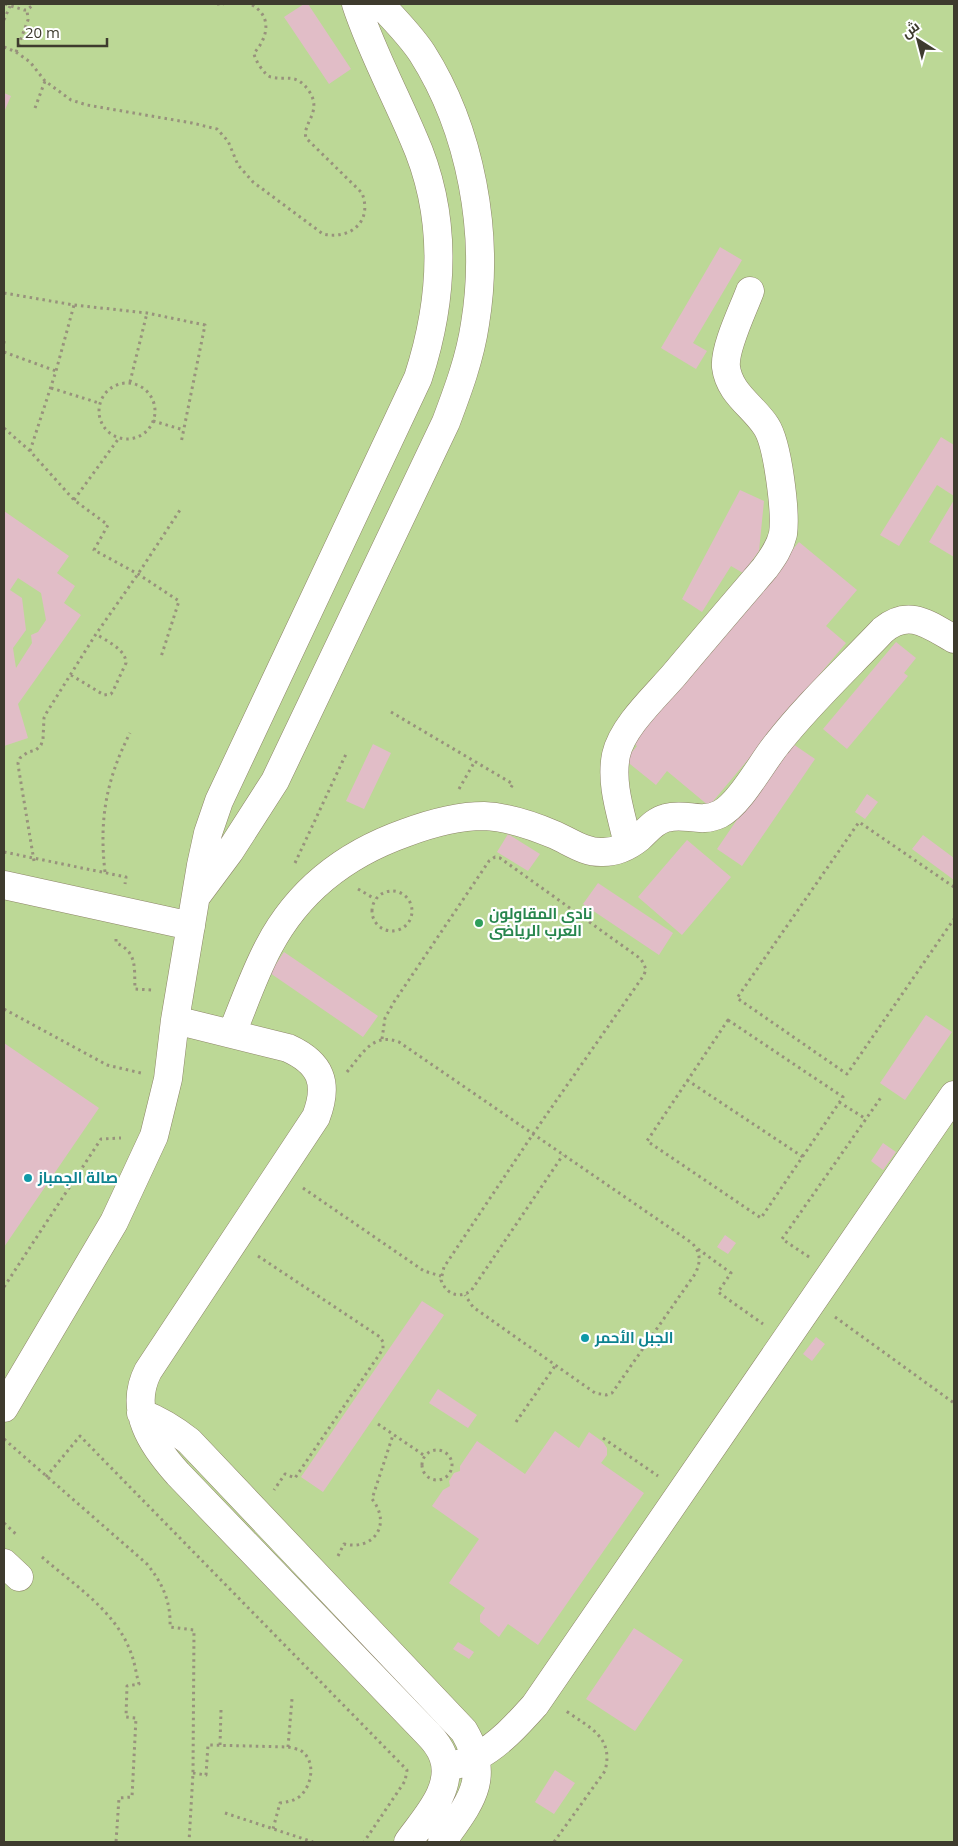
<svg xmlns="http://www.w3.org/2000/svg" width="958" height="1846" viewBox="0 0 958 1846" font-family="'Open Sans',Cairo,sans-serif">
	<rect width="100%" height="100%" fill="#f7eecf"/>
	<path fill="#bcd896" d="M4 4H954V1842H4Z"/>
	<path fill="#e1bdc7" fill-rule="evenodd" d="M304 4H308L351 69 329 84 284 17Z
		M4 93 11 96 4 112Z
		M720 247 742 260 693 343 707 351 696 369 661 348Z
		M941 437 954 445V496L937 485 899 546 880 535Z
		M740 490 764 501 759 551 743 573 731 566 702 612 682 599Z
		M954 500V557L929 542Z
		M4 511 69 556 57 573 75 586 64 603 81 615 18 704 28 738 4 746ZM18 578 41 593 46 620 38 632 31 635 32 643 16 668 13 648 26 630 22 598 10 590Z
		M799 542 857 590 826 626 846 643 709 806 667 771 656 785 625 760 637 746 632 742Z
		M896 642 916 658 904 673 908 676 847 749 823 729Z
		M790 742 815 759 742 866 717 849Z
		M373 744 391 753 364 809 346 801Z
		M867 794 878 802 865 819 855 812Z
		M508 834 540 854 528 871 497 852Z
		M923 835 954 858V880L912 849Z
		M687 840 731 877 682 935 638 897Z
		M598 883 673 933 659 955 583 904Z
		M284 952 378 1016 363 1037 270 973Z
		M926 1015 952 1032 905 1100 880 1083Z
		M4 1043 99 1108 4 1247Z
		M883 1143 896 1152 883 1170 871 1161Z
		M725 1235 736 1243 728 1254 717 1247Z
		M422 1301 444 1315 323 1492 301 1477Z
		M816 1337 825 1344 812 1361 803 1354Z
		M438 1389 477 1415 468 1428 429 1403Z
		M555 1431 579 1448 589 1432 603 1442 607 1448V1455L601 1463 644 1493 538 1645 508 1624 499 1637 480 1622V1615L485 1608 449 1583 479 1539 432 1506 443 1490 450 1486 449 1481 454 1473 460 1471V1466L477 1441 525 1474Z
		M634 1628 683 1660 635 1731 586 1699Z
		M458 1642 474 1652 469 1659 453 1649Z
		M555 1770 575 1783 554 1814 535 1802Z"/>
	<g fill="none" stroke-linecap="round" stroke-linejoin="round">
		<g stroke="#8d8568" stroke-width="29">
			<path id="minor" d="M628 845C622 816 610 785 616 755 622 727 655 697 674 675 704 639 735 603 765 568 773 557 780 547 783 534 786 513 778 444 766 426 753 406 729 393 726 367 724 348 743 310 750 291
				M4 885 191 926
				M198 894 230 851 275 781 446 422C458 390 470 358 475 324 490 234 471 130 422 53 410 35 394 19 380 4
				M175 1020 288 1048C321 1063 329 1083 316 1117L148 1371C128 1410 152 1445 178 1474L428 1734C434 1740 440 1748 443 1756 455 1788 425 1818 408 1842
				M232 1033C244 1004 254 974 269 946 298 891 346 854 405 833 429 824 458 816 484 816 508 817 534 826 555 835 571 842 585 853 603 852 616 852 629 846 639 838 648 830 654 821 666 818 686 812 699 824 720 814 740 804 762 762 777 744 808 704 848 667 883 630 909 608 929 625 954 639
				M4 1408 114 1222 154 1136 168 1079 175 1020 201 865 208 833 219 801 418 378C444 298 448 215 413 137 394 92 371 50 356 4
				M141 1413C159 1420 174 1429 189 1441L464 1731C492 1779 470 1802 442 1842
				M4 1563 19 1577
				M446 1768C456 1765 467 1762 476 1757 499 1745 518 1724 535 1705L954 1095"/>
		</g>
		<path stroke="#98927c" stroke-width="3" stroke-dasharray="2.5 4" stroke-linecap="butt" d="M5 4 24 10H27L34 4
			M217 4H224
			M4 20 10 6
			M4 47 16 52 30 62 45 81 71 100 87 105 192 123 217 129 228 141 238 165 253 182 323 234C350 240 373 222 362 193L306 138C302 123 323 112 309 91 296 72 286 81 271 77 265 76 254 59 254 53 268 38 273 15 250 4
			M16 52 28 20 27 10
			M35 108 45 81
			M4 293 74 305 147 313 205 325 181 443
			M4 341V347
			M4 352 56 371
			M130 382 147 313
			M99 411a28 28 0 1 1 56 0a28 28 0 1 1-56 0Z
			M51 388 99 403
			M153 421 184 430
			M4 428 30 451 74 500 108 525 94 550 138 574 179 601 161 657
			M30 451 56 371 74 305
			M74 500 119 438
			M71 675 104 695 111 694 113 691 126 663C126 649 106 641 96 634
			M391 712 513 784 510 789
			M459 789 475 761
			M4 852 126 877 125 884
			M34 861 19 771 18 763 20 758 28 752 36 750 41 745 43 739 44 718 47 712 96 634 138 574 180 510
			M295 863 346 754
			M105 872C99 820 106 780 130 733
			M954 887 859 822 737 998 847 1074 954 919
			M358 889 375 899
			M372 911a20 20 0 1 1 40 0a20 20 0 1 1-40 0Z
			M116 939V943C138 952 134 969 135 989L152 990
			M4 1009 107 1065 141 1073
			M728 1020 843 1097 761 1218 647 1141Z
			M382 1039 385 1018 394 1002 489 861 495 857 500 858 641 959 646 969 644 975 533 1134 444 1267 441 1280C446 1294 458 1299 471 1291L563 1155
			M347 1072C362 1054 373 1032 399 1042L692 1243C701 1253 701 1262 695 1274L612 1393 606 1395 595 1393 473 1307 465 1295
			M687 1080 803 1157
			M839 1102 866 1119
			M303 1188 424 1271 441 1276
			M698 1249 731 1273 718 1292 763 1324
			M258 1256 380 1337 383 1342V1349L295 1478 285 1474 274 1490
			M809 1257 782 1239 882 1096
			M4 1287 101 1139 121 1138
			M835 1317 954 1403
			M516 1422 555 1366
			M378 1424 425 1456
			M603 1438 658 1476
			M4 1439 147 1564C163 1584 171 1602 170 1627L194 1630 193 1773 189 1842
			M422 1465a15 15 0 1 1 30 0a15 15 0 1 1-30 0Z
			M46 1477 80 1436 407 1770 405 1781 364 1842
			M4 1523 18 1536
			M338 1556 344 1544C374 1551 392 1524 372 1499L393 1435
			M42 1557C74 1585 116 1611 131 1653 135 1663 136 1674 139 1684L127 1686 126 1717 136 1718 132 1797 119 1798 116 1842
			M220 1745 221 1710
			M288 1747 292 1699
			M193 1773 206 1775 208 1745 288 1747C292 1748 297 1749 300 1750 317 1760 312 1787 299 1797 293 1801 287 1802 280 1803L273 1829
			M225 1813 313 1842
			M554 1842 605 1771C614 1737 590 1728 566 1711"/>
		<use href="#minor" stroke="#fff" stroke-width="28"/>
	</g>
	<circle fill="#2e9e5b" stroke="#fff" stroke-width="2" cx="479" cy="923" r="5"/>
	<g fill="#0f9aa8" stroke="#fff" stroke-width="2">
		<circle cx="28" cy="1178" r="5"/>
		<circle cx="585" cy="1338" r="5"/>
	</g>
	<g text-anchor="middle" stroke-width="4.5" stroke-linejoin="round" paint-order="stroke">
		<g font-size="15" font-weight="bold" fill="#27864d" stroke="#fff" text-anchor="start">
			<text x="489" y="919">نادى المقاولون<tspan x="489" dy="17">العرب الرياضى</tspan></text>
		</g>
		<g font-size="15" font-weight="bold" fill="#0d838f" stroke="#fff" text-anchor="start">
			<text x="38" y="1183">صالة الجمباز</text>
			<text x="595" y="1343">الجبل الأحمر</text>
		</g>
	</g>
	<rect width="958" height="1846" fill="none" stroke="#3e3b2e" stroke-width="10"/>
	<g transform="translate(918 40) rotate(324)" stroke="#ffffff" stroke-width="4" paint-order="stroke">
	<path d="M0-4L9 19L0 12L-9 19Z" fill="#3e3b2e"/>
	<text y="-8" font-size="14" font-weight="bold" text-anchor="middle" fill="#3e3b2e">ش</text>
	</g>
	<path d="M18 38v8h89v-8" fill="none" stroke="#3e3b2e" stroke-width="2.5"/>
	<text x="25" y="38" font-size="15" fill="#3e3b2e" stroke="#ffffff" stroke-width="4" paint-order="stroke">20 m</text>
</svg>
